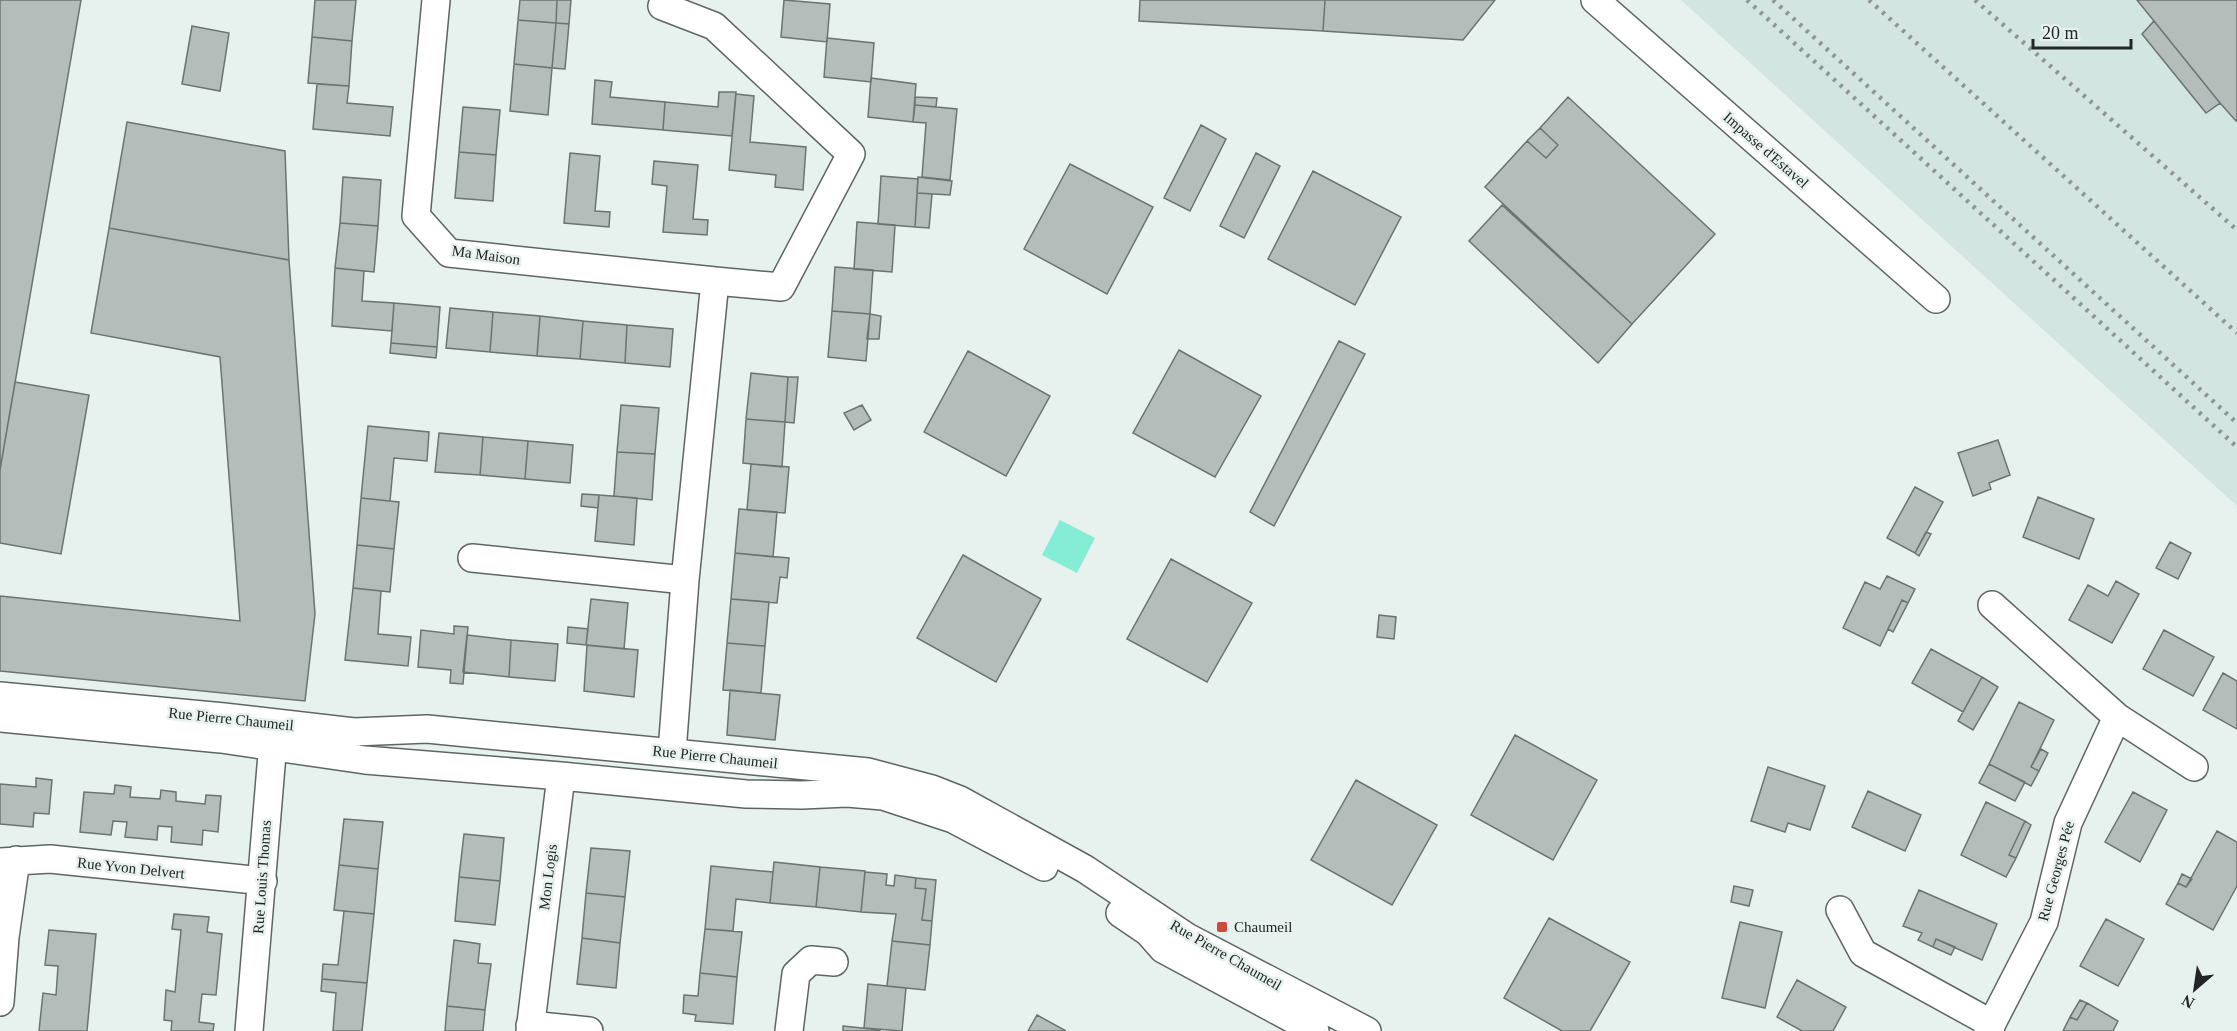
<svg xmlns="http://www.w3.org/2000/svg" width="2237" height="1031" viewBox="0 0 2237 1031" font-family="'Times New Roman',serif">
	<rect width="100%" height="100%" fill="#e7f1ee"/>
	<path fill="#d2e5e0" d="M1681 0H2237V506Z"/>
	<path fill="#85ecd6" d="M1060 520 1095 538 1077 573 1042 555Z"/>
	<path fill="#b4bdba" stroke="#6b7472" stroke-width="1.5" d="M0 0H81L0 470Z
		M315 0H356L352 41 312 37Z
		M520 0H557L556 23 518 20Z
		M557 0H571L569 24 556 23Z
		M784 0 830 4 827 42 781 37Z
		M1140 0H1325L1323 31 1139 21Z
		M1325 0H1495L1463 40 1323 31Z
		M2137 0H2237V119L2236 121 2220 103Z
		M518 20 556 23 552 68 514 64Z
		M2154 21 2220 103 2206 113 2142 34Z
		M556 23 569 24 565 69 552 68Z
		M192 26 229 33 220 91 182 84Z
		M312 37 352 41 349 86 308 83Z
		M827 38 874 43 871 82 824 77Z
		M514 64 552 68 548 115 510 111Z
		M871 78 916 84 913 122 868 117Z
		M595 80 612 82 610 97 665 102 663 130 592 124Z
		M317 84 349 86 347 103 393 107 390 136 313 129Z
		M719 92H736L732 136 663 130 665 102 718 107Z
		M736 94 754 96 750 142 806 147 803 190 775 187 776 175 729 170Z
		M915 97 937 98 936 107 915 105Z
		M1568 97 1715 234 1632 324 1485 187 1527 141 1546 158 1558 145 1540 128Z
		M915 105 957 109 950 180 922 177 926 123 913 122Z
		M463 107 500 110 496 155 459 152Z
		M127 122 285 151 289 260 109 228Z
		M1201 125 1226 139 1190 211 1164 198Z
		M1540 128 1558 145 1546 158 1527 141Z
		M459 152 496 155 493 201 455 198Z
		M570 153 600 156 595 211 610 212 609 227 564 223Z
		M1256 153 1280 166 1244 238 1220 226Z
		M654 161 698 165 693 219 708 220 707 235 663 232 667 186 652 184Z
		M1070 164 1153 207 1107 294 1024 249Z
		M1313 171 1401 217 1355 305 1268 259Z
		M881 176 918 179 915 227 878 224Z
		M343 177 381 180 378 226 340 223Z
		M918 177 952 181 950 195 917 193Z
		M917 193 932 194 929 228 915 227Z
		M1502 205 1632 324 1598 363 1469 241Z
		M857 222 895 225 892 272 854 269Z
		M340 223 378 226 374 272 335 268Z
		M109 228 289 260 315 614 305 701 0 671V596L240 621 220 357 91 333Z
		M835 267 873 270 870 314 832 311Z
		M335 268 364 271 362 301 394 303 392 331 332 326Z
		M394 303 440 307 437 347 391 343Z
		M450 308 493 312 490 352 446 348Z
		M832 311 870 314 866 361 828 357Z
		M493 312 540 316 537 356 490 352Z
		M870 314 881 316 879 339H867Z
		M540 316 583 321 580 359 537 356Z
		M583 321 627 325 625 363 580 359Z
		M627 325 673 329 670 367 625 363Z
		M1339 341 1365 354 1274 526 1250 512Z
		M391 343 437 347 436 358 390 353Z
		M1179 350 1261 396 1215 477 1133 433Z
		M968 351 1050 396 1006 476 924 432Z
		M751 373 788 377 785 422 746 419Z
		M788 377H798L794 423 785 422Z
		M15 382 89 395 61 554 0 543V470Z
		M621 405 659 408 655 454 617 452Z
		M862 405 871 420 854 430 844 413Z
		M746 419 785 422 782 467 743 463Z
		M368 426 429 432 427 461 394 458 390 501 361 498Z
		M439 433 483 437 480 475 435 472Z
		M483 437 528 441 525 479 480 475Z
		M1998 440 2010 475 1989 483 1991 489 1973 496 1958 453Z
		M528 441 573 445 570 483 525 479Z
		M617 452 655 454 652 500 614 496Z
		M751 464 789 467 785 513 747 510Z
		M1915 487 1943 502 1915 553 1887 538Z
		M582 494 599 495 598 508 581 506Z
		M599 495 637 498 634 545 595 541Z
		M2038 497 2094 519 2079 559 2023 537Z
		M361 498 399 502 394 549 357 545Z
		M739 509 777 512 773 557 735 553Z
		M1926 532 1931 534 1919 556 1915 553Z
		M2170 542 2191 553 2178 579 2156 568Z
		M357 545 394 549 390 592 353 588Z
		M735 553 789 558 787 578 780 577 777 603 731 599Z
		M963 555 1041 599 996 682 917 638Z
		M1171 559 1252 603 1207 682 1127 639Z
		M1887 576 1915 589 1908 603 1902 600 1880 646 1843 628 1865 582 1880 589Z
		M2116 581 2139 594 2112 643 2069 620 2088 585 2108 596Z
		M353 588 381 591 378 634 411 637 408 666 345 660Z
		M591 599 628 603 624 649 586 645Z
		M731 599 769 602 765 646 727 643Z
		M1902 600 1908 603 1893 632 1888 629Z
		M1379 615 1396 617 1394 639 1377 637Z
		M454 626 468 627 463 684 450 683 451 670 418 667 421 630 454 634Z
		M568 627 588 629 586 645 567 643Z
		M2164 630 2214 657 2193 696 2143 669Z
		M467 635 511 640 509 677 463 672Z
		M511 640 558 644 555 681 509 677Z
		M727 643 765 646 761 693 723 690Z
		M587 645 638 650 634 697 584 691Z
		M1931 649 1982 677 1963 712 1912 683Z
		M2223 673 2237 681V729L2203 710Z
		M1982 677 1998 687 1973 730 1958 721Z
		M730 690 780 695 775 740 727 735Z
		M2019 702 2054 720 2031 767 2039 771 2031 786 1989 764Z
		M1515 735 1597 780 1553 860 1471 815Z
		M2041 749 2048 753 2039 771 2031 767Z
		M1989 764 2025 782 2015 801 1979 783Z
		M1768 767 1825 786 1810 830 1788 823 1785 832 1751 821Z
		M36 778 52 780 49 814 34 813 33 827 0 824V784L36 787Z
		M1356 780 1437 825 1392 905 1311 860Z
		M115 785 131 787 130 797 160 799 161 790 176 792V801L205 804 206 795 221 796 218 832 203 830 202 845 171 842 172 827 158 826 157 840 125 837 127 822 113 821 111 835 80 832 84 792 114 794Z
		M1868 791 1921 815 1905 851 1852 827Z
		M2133 792 2167 810 2140 862 2105 842Z
		M1986 802 2025 821 2009 855 2016 858 2006 877 1961 855Z
		M344 819 383 822 378 869 339 865Z
		M2025 821 2031 825 2016 858 2009 855Z
		M2217 831 2237 842V886L2213 930 2166 904 2178 883 2186 887Z
		M464 834 504 838 500 881 459 877Z
		M591 848 630 851 625 897 586 893Z
		M774 862 820 867 816 907 770 903Z
		M339 865 378 869 374 914 334 910Z
		M711 866 773 872 770 903 736 899 733 931 705 929Z
		M820 867 865 871 861 912 816 907Z
		M865 872 887 874 886 885 894 886 895 875 916 878 915 888 926 889 922 920 932 921 930 945 892 941 896 914 861 912Z
		M2182 874 2192 879 2186 887 2178 883Z
		M459 877 500 881 495 925 455 921Z
		M916 878 936 880 932 921 922 920 926 889 915 888Z
		M1734 886 1753 890 1749 906 1731 902Z
		M1919 890 1997 924 1982 960 1936 939 1933 947 1918 940 1922 933 1903 926Z
		M586 893 625 897 620 943 582 938Z
		M344 911 374 914 367 983 322 979 323 964 338 965Z
		M174 914 209 917 207 932 222 934 216 995 202 994 199 1022 214 1024 213 1031H171L172 1021 164 1020 166 990 175 992 181 930 172 929Z
		M1549 918 1630 962 1590 1031H1562L1504 998Z
		M2106 919 2144 939 2118 986 2080 966Z
		M1740 922 1782 932 1765 1008 1722 998Z
		M705 929 742 932 737 977 700 973Z
		M49 930 96 934 87 1031H39L43 993 56 995 58 966 45 965Z
		M582 938 620 943 616 988 577 984Z
		M1936 939 1955 947 1951 955 1933 947Z
		M454 940 480 944 478 963 491 964 485 1010 447 1006Z
		M892 941 930 945 925 990 887 986Z
		M700 973 737 977 733 1024 695 1021 696 1015 683 1013 684 995 698 996Z
		M322 979 367 983 362 1031H333L336 993 321 991Z
		M1797 980 1846 1007 1833 1031H1802L1777 1017Z
		M868 984 906 988 902 1031 864 1028Z
		M2080 1000 2087 1003 2077 1020 2070 1017Z
		M2087 1003 2118 1021 2113 1031H2063L2070 1017 2077 1020Z
		M447 1006 485 1010 483 1031H445Z
		M1037 1015 1066 1031H1028Z
		M843 1026 880 1030V1031H843Z"/>
	<g fill="none" stroke-linecap="round" stroke-linejoin="round">
		<g stroke="#5e6664" stroke-width="30">
			<path id="minor" d="M436 0 416 216 449 253 715 281 685 580 672 752
				M1595 0 1936 299
				M662 6 714 26 851 154 781 287 715 281
				M472 558 685 580
				M0 696 224 717 354 732 427 729 868 772 932 789 960 800 1085 869 1187 937 1367 1031
				M2117 717 2194 767
				M0 718 221 739 365 760 561 776 746 794 802 795 847 793 883 796 953 819 1044 867
				M0 862 50 859 263 881
				M1840 910 1863 953 1992 1024
				M1120 913 1148 932 1163 949 1315 1031
				M0 1002 5 937 16 860
				M530 1025 589 1031
				M249 1031 274 730
				M530 1031 561 776
				M789 1031 796 974 811 960 834 962
				M1988 1031 2044 922 2068 823 2117 717 1992 605"/>
		</g>
		<use href="#minor" stroke="#fff" stroke-width="27"/>
		<path stroke="#8f9594" stroke-width="4.5" stroke-dasharray="3 6" stroke-linecap="butt" d="M1747 0 2237 447
			M1773 0 2237 423
			M1869 0 2237 333
			M1975 0 2237 230"/>
	</g>
	<rect fill="#d3463a" stroke="#e7f1ee" stroke-width="2" x="1216" y="921" width="12" height="12" rx="3"/>
	<g text-anchor="middle" stroke-width="5" stroke-linejoin="round" paint-order="stroke">
		<g font-size="15" fill="#232626" stroke="#e7f1ee">
			<text transform="translate(1766 150) rotate(41)" y="5">Impasse d'Estavel</text>
			<text transform="translate(486 255) rotate(8)" y="5">Ma Maison</text>
			<text transform="translate(231 719) rotate(6)" y="5">Rue Pierre Chaumeil</text>
			<text transform="translate(715 757) rotate(6)" y="5">Rue Pierre Chaumeil</text>
			<text transform="translate(131 868) rotate(6)" y="5">Rue Yvon Delvert</text>
			<text transform="translate(2056 871) rotate(-75)" y="5">Rue Georges Pée</text>
			<text transform="translate(262 877) rotate(-86)" y="5">Rue Louis Thomas</text>
			<text transform="translate(548 877) rotate(-83)" y="5">Mon Logis</text>
			<text transform="translate(1226 955) rotate(30)" y="5">Rue Pierre Chaumeil</text>
		</g>
		<g font-size="15" fill="#232626" stroke="#e7f1ee" text-anchor="start">
			<text x="1234" y="932">Chaumeil</text>
		</g>
	</g>
	<g transform="translate(2195 989) rotate(209)" stroke="#e7f1ee" stroke-width="4.5" paint-order="stroke">
	<path d="M0-4.5L10 22L0 15L-10 22Z" fill="#232626"/>
	<text y="-9" font-size="16" font-weight="bold" text-anchor="middle" fill="#232626">N</text>
	</g>
	<path d="M2033 39v9h98v-9" fill="none" stroke="#232626" stroke-width="3"/>
	<text x="2042" y="39" font-size="18" fill="#232626" stroke="#e7f1ee" stroke-width="4.5" paint-order="stroke">20 m</text>
</svg>
